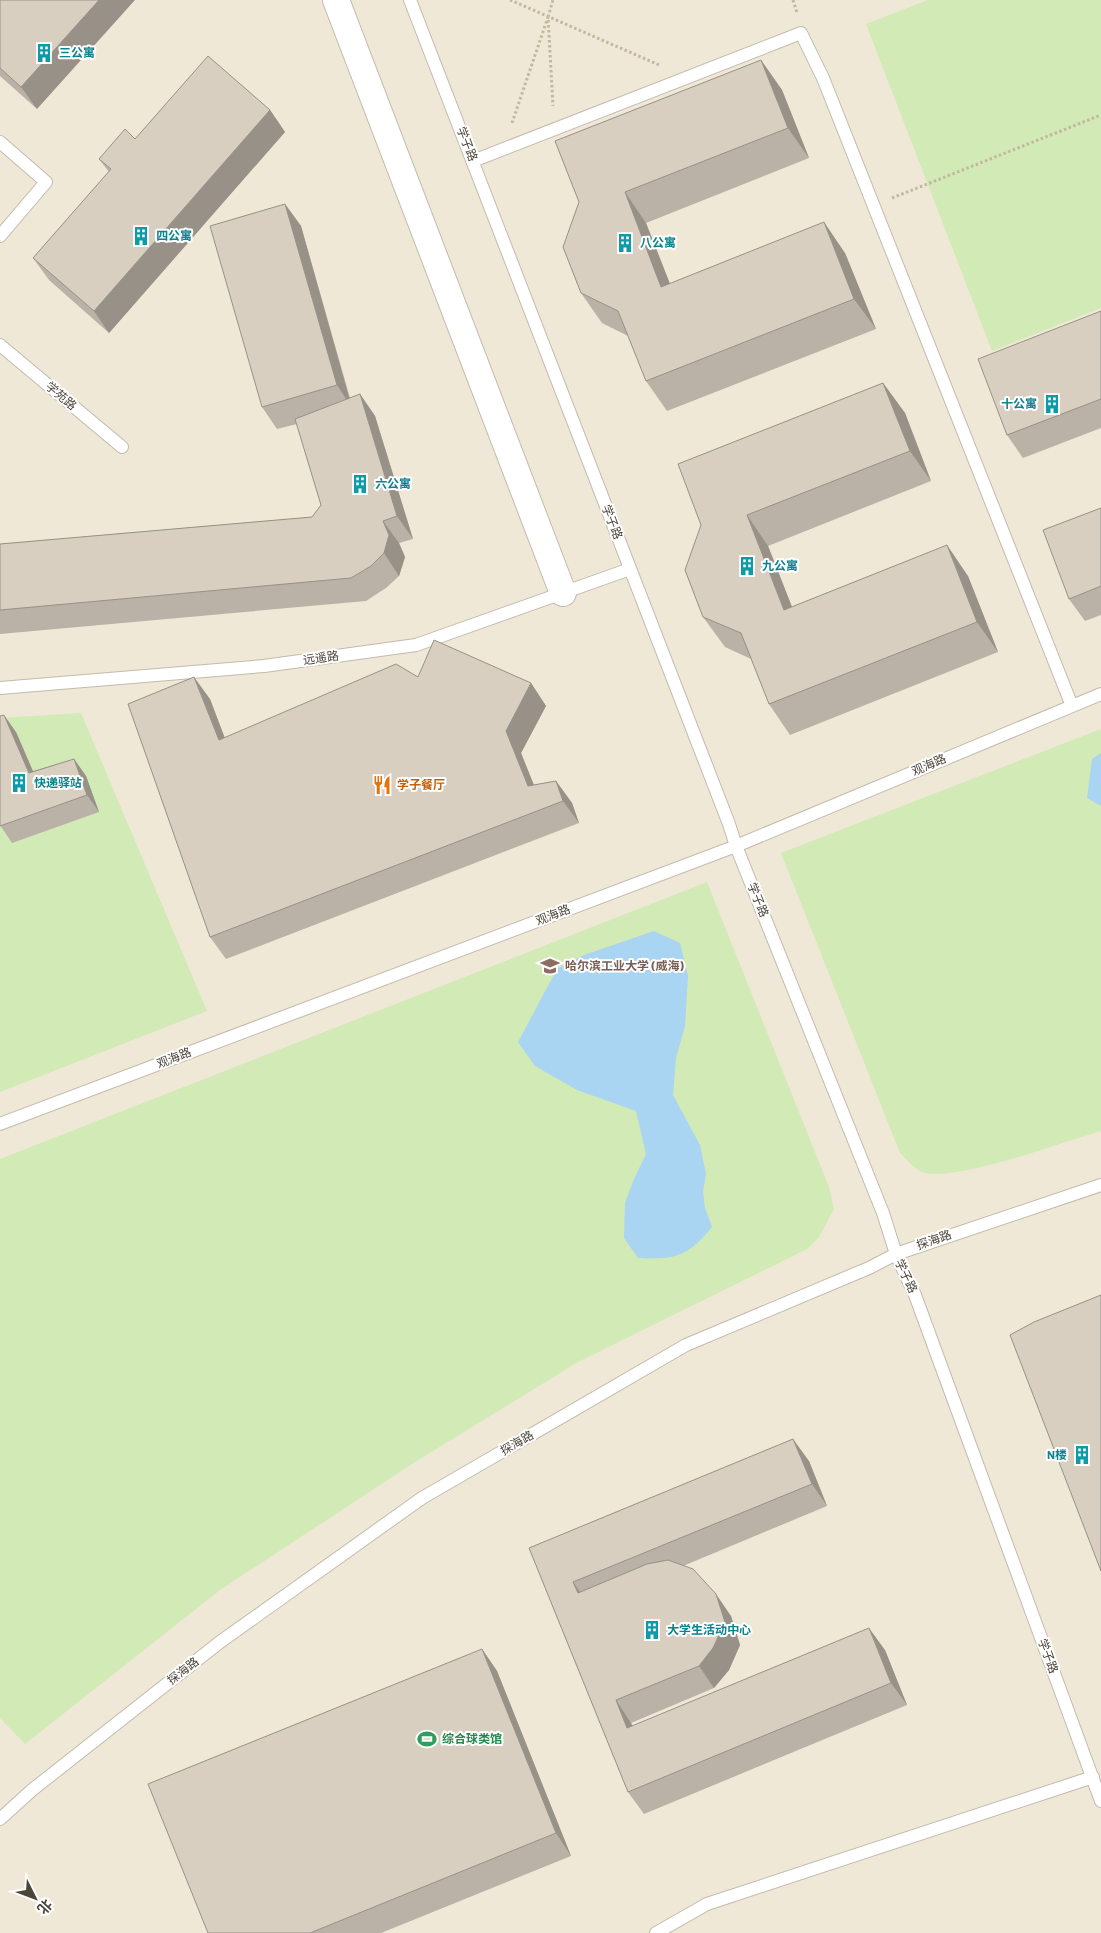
<svg xmlns="http://www.w3.org/2000/svg" width="1101" height="1933" viewBox="0 0 1101 1933" font-family="Barlow,'Noto Sans SC',sans-serif">
	<rect width="100%" height="100%" fill="#f6f3ec"/>
	<path fill="#efe8d6" d="M0 0H1101V1933H0Z"/>
	<path fill="#d2eab5" d="M928 0H1101V308L992 351 866 24Z
		M81 713 207 1011 0 1092V718Z
		M1101 729V1131C1068 1140 946 1186 920 1171 913 1167 906 1159 900 1153L781 853Z
		M707 882 829 1187 834 1209 819 1237 807 1249 578 1362 415 1462 220 1590 25 1744 0 1718V1159Z"/>
	<path fill="#a9d4f2" d="M1101 753V806L1087 798 1092 759Z
		M654 931 680 943 688 976 685 1026 676 1058 673 1095 700 1145 706 1174 703 1192 705 1208 712 1227C688 1256 676 1260 638 1258L624 1238 625 1203 634 1179 646 1154 636 1111 577 1090 535 1066 518 1042 557 969 584 955Z"/>
	<g fill="none" stroke-linecap="round" stroke-linejoin="round">
		<g stroke="#c2bbae" stroke-width="14">
			<path id="lane" d="M410 0 729 824 736 846 883 1213 896 1254 915 1295 1101 1801
				M0 142 46 182 0 236
				M473 161 801 33 823 78 1072 706
				M0 345 122 447
				M0 688 264 666 416 645 630 569
				M0 1124 736 846 1101 694
				M0 1819 32 1790 220 1642 422 1498 686 1345 869 1268 896 1254 1101 1185
				M656 1933 707 1904 1093 1777"/>
		</g>
		<g stroke="#c2bbae" stroke-width="28">
			<path id="street" d="M336 0 563 593"/>
		</g>
		<path stroke="#c4b79f" stroke-width="3" stroke-dasharray="2.5 2.5" stroke-linecap="butt" d="M510 0 659 65
			M793 0 797 13
			M548 17 553 0
			M512 123 548 17 553 106
			M892 198 1101 115"/>
		<use href="#lane" stroke="#fff" stroke-width="12"/>
		<use href="#street" stroke="#fff" stroke-width="26"/>
	</g>
	<path fill="#bab2a6" d="M0 0 37 109 0 76Z
		M761 60 782 90 809 158 646 223 670 284 845 253 876 329 667 411 646 381 628 336 602 323 581 293 563 247Z
		M270 110 285 132 109 333 49 280 33 258 109 172 99 159 135 139Z
		M285 204 301 226 350 398 360 394 375 416 413 539 399 543 405 557 399 576 386 588 366 601 0 634V544L312 517 321 505 297 424 277 429 262 407Z
		M1101 311V428L1023 458 1007 435Z
		M883 383 905 413 931 481 768 546 792 607 968 576 998 652 790 735 769 704 751 659 725 647 703 617 685 570Z
		M1101 508V615L1085 621 1069 599Z
		M418 677 531 683 546 706 521 753 534 785 556 781 572 803 579 823 226 959 210 937V699L225 738Z
		M16 732 33 771 74 759 86 776 99 812 12 843 0 825Z
		M809 1461 827 1506 683 1566 731 1616 740 1645 729 1670 714 1688 631 1723 633 1726 885 1650 907 1705 644 1814 628 1792 529 1548Z
		M482 1649 497 1671 571 1856 381 1933H208Z"/>
	<path fill="#979187" d="M99 0H135L37 109 21 87Z
		M761 60 782 90 809 158 788 128Z
		M270 110 285 132 109 333 94 311Z
		M625 192 646 223 683 317 661 287Z
		M285 204 301 226 352 408 337 385Z
		M824 222 845 253 876 329 854 299Z
		M883 383 905 413 931 481 910 451Z
		M360 394 375 416 413 539 397 516Z
		M747 515 768 546 805 640 784 610Z
		M383 521 399 543 405 557 399 576 384 553Z
		M947 545 968 576 998 652 977 622Z
		M194 677 210 699 234 763 219 740Z
		M531 683 546 706 521 753 543 808 528 786 506 731Z
		M4 715 16 732 41 790 29 773Z
		M74 759 86 776 99 812 87 795Z
		M556 781 572 803 579 823 563 801Z
		M793 1439 809 1461 827 1506 812 1484Z
		M573 1582 589 1605 578 1593Z
		M716 1594 731 1616 740 1645 729 1670 714 1688 699 1666Z
		M869 1628 885 1650 907 1705 891 1683Z
		M482 1649 497 1671 571 1856 556 1833Z
		M616 1700 631 1723 642 1750 627 1728Z"/>
	<path fill="#d8cfc1" stroke="#979187" d="M0 0H99L21 87 0 68Z
		M208 56 270 110 94 311 33 258 111 169 99 159 125 129 135 139Z
		M761 60 788 128 625 192 661 287 824 222 854 299 646 381 618 311 581 293 563 247 579 202 555 141Z
		M285 204 337 385 262 407 210 226Z
		M1101 311V399L1007 435 978 359Z
		M883 383 910 451 747 515 784 610 947 545 977 622 769 704 741 633 703 617 685 570 701 525 678 464Z
		M360 394 397 516 383 521 389 535 384 553 371 566 351 578 0 610V544L312 517 321 505 295 419Z
		M1101 508V586L1069 599 1043 530Z
		M434 640 531 683 506 731 528 786 556 781 563 801 210 937 128 704 194 677 219 740 396 664 418 677Z
		M4 715 29 773 74 759 87 795 0 826V716Z
		M1101 1295V1571L1010 1335 1034 1322Z
		M793 1439 812 1484 573 1582 578 1593 647 1564 668 1560 693 1569 716 1594 725 1622 713 1648 699 1666 616 1700 627 1728 869 1628 891 1683 628 1792 529 1548Z
		M482 1649 556 1833 310 1933H208L148 1784Z"/>
	<defs>
		<g id="building-bare" transform="scale(1.5)"><path d="M-4-6H4V6H1V3H-1V6H-4ZM-2.5-4.3h1.7v1.8h-1.7ZM.8-4.3h1.7v1.8H.8ZM-2.5-1h1.7V.8h-1.7ZM.8-1h1.7V.8H.8Z" fill="#0f9aa8" stroke="#fff" stroke-width="2.5" paint-order="stroke"/></g>
		<g id="restaurant-bare" transform="scale(1.5)"><path d="M-5-6h1v4h1v-4h1v4h1v-4h1v5L-1.5 .5V6h-2V.5L-5-1ZM5-6V6H3V1.5H1.5Q1.5-4 5-6Z" fill="#e8710a" stroke="#fff" stroke-width="2.5" paint-order="stroke"/></g>
		<g id="university-bare" transform="scale(1.5)"><path d="M0-5L7-2L0 1L-7-2ZM-4 1L0 2.5L4 1V4Q0 6-4 4Z" fill="#8d6e63" stroke="#fff" stroke-width="2.5" paint-order="stroke"/></g>
		<g id="stadium-bare" transform="scale(1.5)"><path d="M0-5a6.5 5 0 1 0 0 10a6.5 5 0 1 0 0-10ZM-3.5-1.8h7v3.6h-7Z" fill="#2e9e5b" stroke="#fff" stroke-width="2.5" paint-order="stroke"/></g>
	</defs>
	<g fill-rule="evenodd">
		<use href="#building-bare" x="44" y="53"/>
		<use href="#building-bare" x="141" y="236"/>
		<use href="#building-bare" x="625" y="243"/>
		<use href="#building-bare" x="1052" y="404"/>
		<use href="#building-bare" x="360" y="484"/>
		<use href="#building-bare" x="747" y="566"/>
		<use href="#building-bare" x="19" y="783"/>
		<use href="#restaurant-bare" x="382" y="785"/>
		<use href="#university-bare" x="550" y="966"/>
		<use href="#building-bare" x="1082" y="1455"/>
		<use href="#building-bare" x="652" y="1630"/>
		<use href="#stadium-bare" x="427" y="1739"/>
	</g>
	<g text-anchor="middle" stroke-width="4" stroke-linejoin="round" paint-order="stroke">
		<g font-size="12" font-weight="bold" fill="#0d838f" stroke="#fff" text-anchor="start">
			<text x="59" y="57">三公寓</text>
			<text x="156" y="240">四公寓</text>
			<text x="640" y="247">八公寓</text>
			<text x="1037" y="408" text-anchor="end">十公寓</text>
			<text x="375" y="488">六公寓</text>
			<text x="762" y="570">九公寓</text>
			<text x="34" y="787">快递驿站</text>
			<text x="1067" y="1459" text-anchor="end">N楼</text>
			<text x="667" y="1634">大学生活动中心</text>
		</g>
		<g font-size="12" fill="#4b4439" stroke="#fff">
			<text transform="translate(467 144) rotate(69)" y="4">学子路</text>
			<text transform="translate(61 396) rotate(40)" y="4">学苑路</text>
			<text transform="translate(612 522) rotate(69)" y="4">学子路</text>
			<text transform="translate(321 658) rotate(-8)" y="4">远遥路</text>
			<text transform="translate(929 765) rotate(-23)" y="4">观海路</text>
			<text transform="translate(758 900) rotate(68)" y="4">学子路</text>
			<text transform="translate(553 915) rotate(-21)" y="4">观海路</text>
			<text transform="translate(174 1058) rotate(-21)" y="4">观海路</text>
			<text transform="translate(934 1240) rotate(-19)" y="4">探海路</text>
			<text transform="translate(906 1276) rotate(65)" y="4">学子路</text>
			<text transform="translate(517 1443) rotate(-30)" y="4">探海路</text>
			<text transform="translate(1048 1656) rotate(70)" y="4">学子路</text>
			<text transform="translate(183 1671) rotate(-38)" y="4">探海路</text>
		</g>
		<g font-size="12" font-weight="bold" fill="#c56008" stroke="#fff" text-anchor="start">
			<text x="397" y="789">学子餐厅</text>
		</g>
		<g font-size="12" font-weight="bold" fill="#785e54" stroke="#fff" text-anchor="start">
			<text x="565" y="970">哈尔滨工业大学 (威海)</text>
		</g>
		<g font-size="12" font-weight="bold" fill="#27864d" stroke="#fff" text-anchor="start">
			<text x="442" y="1743">综合球类馆</text>
		</g>
	</g>
	<g transform="translate(35 1898) rotate(132)" stroke="#ffffff" stroke-width="4" paint-order="stroke">
	<path d="M0-4L9 19L0 12L-9 19Z" fill="#4b4439"/>
	<text y="-8" font-size="14" font-weight="bold" text-anchor="middle" fill="#4b4439">北</text>
	</g>
</svg>
